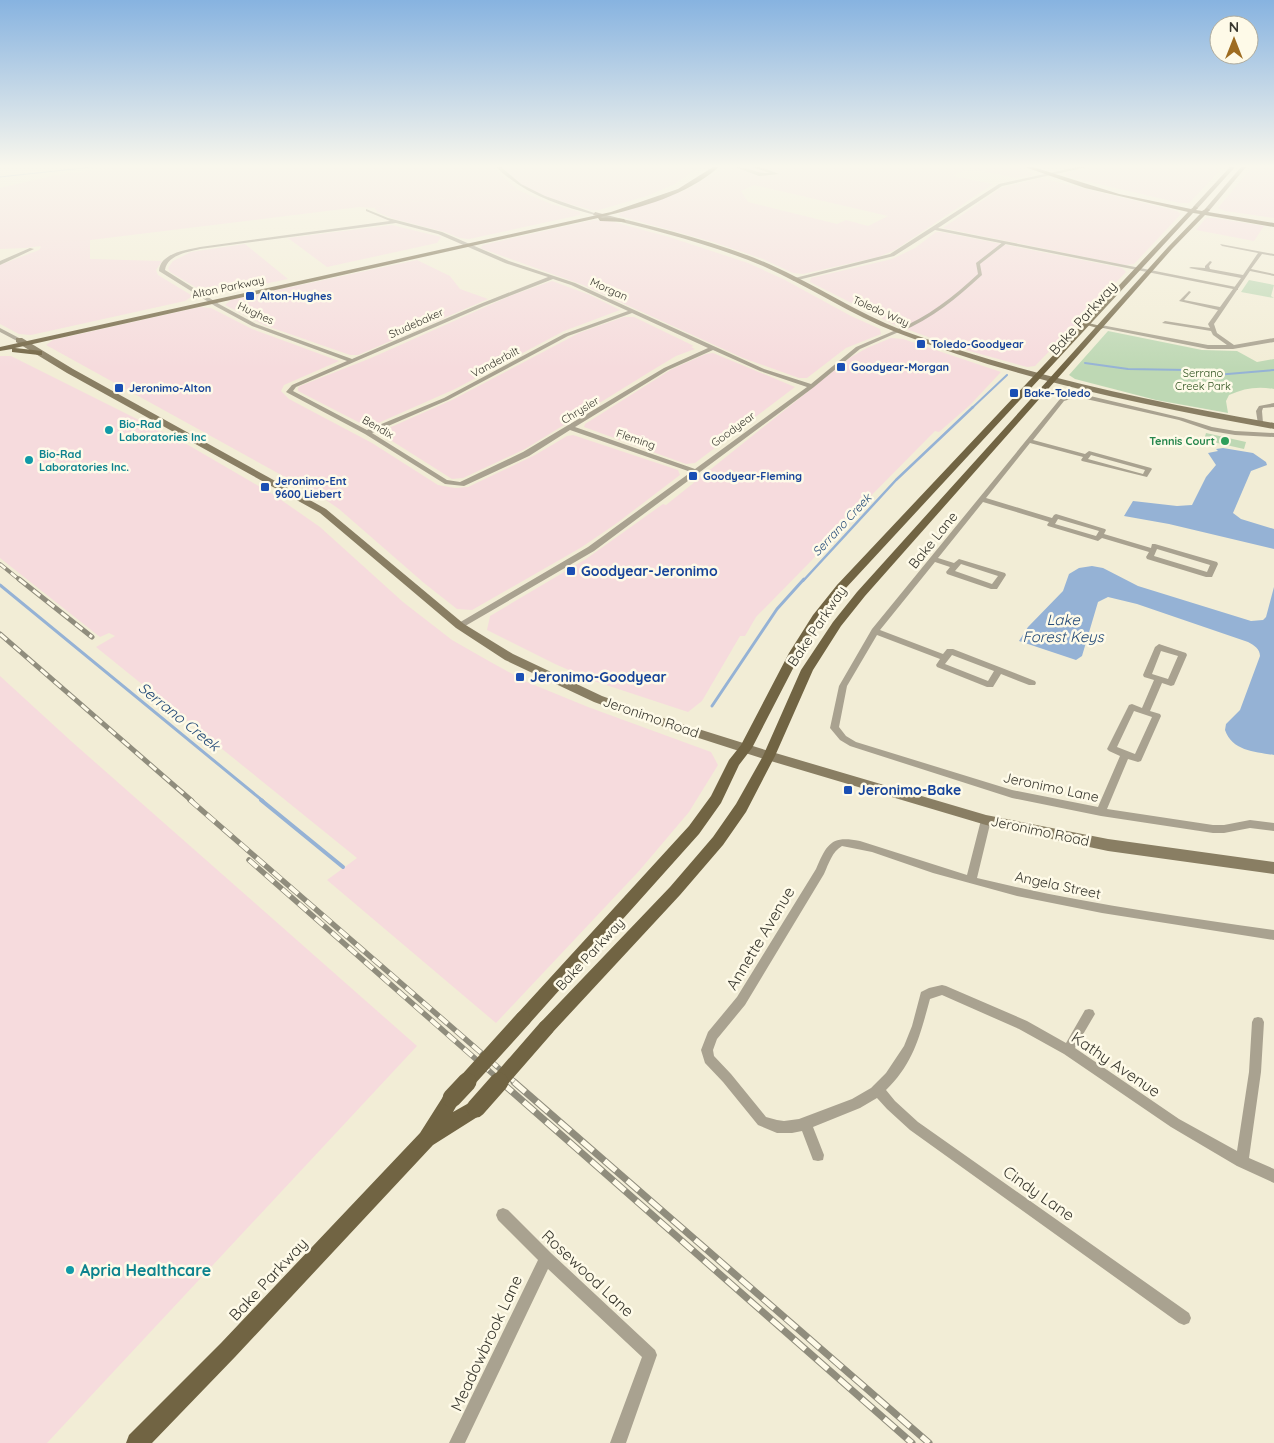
<svg xmlns="http://www.w3.org/2000/svg" width="1274" height="1443" viewBox="0 0 1274 1443" font-family="Quicksand,sans-serif">
	<rect width="100%" height="100%" fill="#f2edd6"/>
	<path fill="#f6dbdd" fill-rule="evenodd" d="M502 167H700L675 184 647 196 599 210H591L546 197 523 186Z
		M724 167H1017L1032 173V175L1016 178 968 168 953 176 993 184 895 250 878 257 803 274 793 273 763 259 713 242 619 216 620 213 686 190ZM754 185 888 216 868 226 846 220 837 224 748 202 741 191Z
		M1096 167H1207L1221 170 1189 203H1180L1094 183 1066 176 1065 173Z
		M1252 167H1274V218L1225 211 1218 208Z
		M518 190 551 204 580 212V215L469 239 460 238 445 232 394 219 377 212 375 208 383 205Z
		M1206 218H1214L1264 226 1254 241 1196 230Z
		M593 220 610 221 669 237 748 263 785 280 851 316 880 329 881 334 846 348 807 378H799L743 358 583 285 480 248 483 245Z
		M392 225 441 237 437 243 327 267 288 238Z
		M936 232H941L1122 268 1126 272 1035 366 1027 367 955 347 893 324 810 282 811 278 892 259 915 248Z
		M90 239V259L162 261 156 270 158 275 191 295V297L185 301 31 335 19 334 0 324V265L39 250 41 247 39 245Z
		M245 244 288 279 216 294H207L170 272 168 268 173 261 191 252Z
		M417 260 450 276 460 289 488 299 358 355H350L264 325 225 305 231 300Z
		M552 281 590 295 620 310 564 331 455 389 376 424 364 425 298 391V388L300 386 371 358 510 296Z
		M200 307 211 308 252 329 339 361 284 385 281 391 289 399 372 443 438 485 455 488 468 487 535 455 567 436 573 435 678 470 680 475 617 523 582 547 472 610 457 609 424 583 339 509 323 498 46 345 53 340Z
		M624 317H634L694 346 691 347 695 349 676 356 656 368 525 449 463 478 452 479 381 434 382 431 452 400 579 333Z
		M891 338 903 339 1001 372 970 405 939 432 935 431 849 518 813 559 756 617 745 636H740L702 701 688 712 594 681 555 664 487 630 490 616 586 559 663 504 666 505 851 357 867 348Z
		M713 353 795 387 695 463 686 464 584 427 585 424 672 369 706 354Z
		M0 356H11L183 442 274 495 320 527 403 602 452 640 487 660 527 682 588 707 711 752 718 765 689 812 639 871 496 1023 327 880 357 858 96 647 115 636 109 633 100 637 0 558Z
		M0 676 71 741 417 1046 47 1443H0Z"/>
	<path fill="#f6dbdc" d="M121 167H492L518 190 383 205 375 208 359 207 25 248 0 249V188L56 175Z
		M1041 178 1177 211 1181 214 1134 264 1125 265 943 228 1001 188Z"/>
	<path fill="#bed8b4" d="M1249 280 1274 285 1271 296 1274 298 1241 292Z
		M1108 331 1202 350 1237 351 1257 362 1274 359V389C1258 386 1244 388 1229 395L1226 401 1228 413 1156 400 1075 379 1069 375Z
		M1206 433 1246 442 1244 449 1204 440Z"/>
	<path fill="#95b2d5" d="M1223 448 1253 453 1266 462 1267 465 1251 471 1233 513 1241 519 1274 529V549L1169 524 1124 516 1133 501 1177 506 1192 505 1206 477 1216 465 1208 453 1218 451 1216 449Z
		M1092 566 1103 568 1138 586 1251 621 1263 620 1266 617 1274 587V755C1256 752 1232 751 1225 730L1226 724 1240 710 1260 656C1260 649 1254 645 1248 642L1137 604 1108 597 1098 602 1082 656 1076 660 1019 641 1028 627 1063 591 1069 574 1079 568Z"/>
	<g fill="none" stroke-linecap="round" stroke-linejoin="round">
		<path stroke="#95b2d5" stroke-width="1" d="M0 177 92 167"/>
		<path stroke="#95b2d5" stroke-width="2" d="M1085 363 1128 369 1187 370 1216 375 1274 370
			M972 408 1007 375"/>
		<path stroke="#95b2d5" stroke-width="2.5" d="M803 581 896 480 973 407"/>
		<path stroke="#95b2d5" stroke-width="3" d="M0 585 263 801
			M712 706 777 609 804 579"/>
		<path stroke="#95b2d5" stroke-width="4" d="M261 800 343 867"/>
		<path fill="#a9a290" fill-rule="evenodd" d="M1003 242 1007 243 980 264 982 275C957 298 932 319 900 332H896V330C928 317 953 297 978 274L976 263Z
			M1220 244 1274 254V256L1262 254 1251 269 1274 274V276L1250 271 1214 324 1217 333 1234 345 1274 338V342L1233 349H1208L1098 327 1101 325 1208 345H1227L1213 335 1211 331 1162 323 1165 321 1210 328 1208 324 1218 310 1179 301 1189 291 1191 292 1184 300 1220 307 1241 278 1189 268 1191 267 1205 268V266L1210 261 1212 262 1209 266 1210 269 1243 275 1258 253 1222 246Z
			M1073 394 1086 395 1183 418 1212 427 1235 431 1274 433V437L1235 435 1211 431 1179 420 1086 399 1074 398 1064 401 1033 440 1085 454 1089 451 1151 468 1152 469 1147 477 1082 461 1081 460 1083 457 1030 443 986 498 1052 518 1054 515 1056 514 1105 529 1106 530 1104 534 1151 548 1152 544H1155L1217 562 1218 564 1212 577H1206L1147 559 1146 557 1149 552 1102 538 1098 541 1048 526 1047 525 1049 522 983 502 938 558 954 563 959 559 1005 573 1006 575 997 589H991L947 574 946 572 950 567 935 562 880 630 943 654 947 649H953L1035 681 1036 683 1035 685H1029L1001 674 993 687H987L937 667 936 665 940 659 877 635 847 686 839 727 846 736 856 742 1012 790 1098 807 1120 756 1109 751 1107 749 1129 705 1132 704 1142 708 1154 680 1144 677 1143 675 1155 647 1159 644 1186 653 1187 655 1174 685 1171 686 1162 683 1150 711 1160 714 1161 716 1141 761 1138 762 1128 759 1107 809 1213 825H1224L1250 820 1274 823V831L1250 828 1224 833H1213L1101 816 1012 798 850 746 840 740 830 728 839 686 872 629 1060 399ZM1091 455 1145 470 1143 474 1088 459ZM1058 519 1099 531 1096 536 1055 524ZM1157 549 1210 565 1207 572 1154 556ZM961 564 998 576 992 584 955 571ZM1161 651 1178 656 1168 679 1152 674ZM952 655 994 671 988 681 945 664ZM1134 711 1152 717 1135 754 1117 747Z
			M1274 403V407L1263 408 1262 411 1263 423 1258 424 1256 411 1259 406Z
			M986 816 989 817 991 820 977 878C1075 902 1174 916 1274 930V940L1102 913 1017 896 933 873 872 852 842 846C832 852 829 863 824 874L745 1005 717 1039 713 1050 714 1056 731 1074 766 1117 777 1120 784 1121 799 1119 852 1099 871 1088 886 1073 904 1046 912 1026 921 992 929 988 942 985 946 986 1027 1021 1066 1043 1085 1010 1089 1009 1093 1010 1095 1014 1075 1048 1179 1119 1237 1151 1249 1072 1252 1022 1254 1018 1258 1017 1262 1018 1264 1022 1261 1072 1249 1158 1274 1169V1183L1237 1166 1171 1127 1064 1054 1019 1029 942 995 930 999C920 1035 914 1063 886 1090L895 1101 918 1122 1189 1313 1191 1318 1189 1323 1184 1325 1179 1323 910 1130 887 1109 877 1098 860 1108 813 1127 824 1155 823 1160 818 1161 813 1160 802 1131 792 1133H777L758 1125 723 1082 705 1063 701 1050 708 1032 737 997 816 869C827 844 831 835 860 841L967 875 981 820 983 817Z
			M503 1208 508 1210 551 1253 655 1350 657 1355 626 1443H610L642 1357 548 1269 465 1443H449L538 1260 498 1220 496 1215 498 1210Z"/>
		<path fill="#a9a290" fill-rule="evenodd" d="M496 167H501L521 184 545 196 597 214 595 215C559 206 524 194 496 167Z
			M735 167C748 167 757 174 770 173L752 167H760L779 174 759 176Z
			M1077 167H1087L1002 186 938 228 1236 287 1238 288V290L935 230 894 256 794 281 791 279 890 254 999 184Z
			M366 209 388 218 442 232 509 261 575 283 764 369 811 384 856 347 896 330 901 331 860 349 814 387 594 551 460 629 456 626 457 624 588 547 691 472 570 430 529 456 464 486 445 484 365 434 286 392 292 385 347 361 252 326 215 306 159 271C160 253 186 250 200 247L390 221 366 211ZM396 223 438 234 505 263 548 277 480 304 352 359 256 324 219 304 165 270C167 255 188 252 200 249ZM553 279 571 285 628 311 564 334 444 398 367 430 293 391 296 387 484 306ZM632 313 708 348 664 368 523 452 460 482 447 480 372 433 448 400 568 336ZM713 350 760 371 807 387 695 469 575 427 668 370Z
			M30 248 34 249 0 265V261Z
			M0 328 21 339 22 340 17 341 0 332Z"/>
		<path fill="#897e63" fill-rule="evenodd" d="M1230 167H1235L1197 209H1193V207Z
			M1241 167H1246L1209 211H1205V209Z
			M595 212C654 227 713 240 769 264 815 284 857 313 904 331 1024 375 1149 401 1274 423V429C1147 406 1019 380 898 333 851 315 809 286 763 266 708 243 650 229 593 215Z
			M1084 322 1105 327 1101 329 1083 324Z
			M16 338H22L73 369 326 509 464 624 513 654 602 696 660 717 772 752 986 815 1108 839 1274 862V874L1108 851 986 825 764 759 652 723 594 702 505 660 456 628 320 513 67 373 16 342Z"/>
		<path fill="#716443" fill-rule="evenodd" d="M713 167H719C687 195 641 208 600 217L624 219 626 222 600 221 598 218 15 348 42 351V355H39L12 352V349L0 351V347L611 212 678 189Z
			M1025 167H1033L1119 194 1191 209 1195 206 1198 208 1196 210 1202 211 1207 208 1210 210 1208 212 1274 223V227L1205 215 1172 249 865 596 841 626 813 670 775 756 746 812 723 845 680 895 552 1033 546 1036 540 1033 538 1028 540 1023 670 887 713 837 736 804 763 756 801 670 833 622 857 592 1168 247 1200 214 1193 213 845 589 822 619 801 653 752 748 739 765 721 803 699 834 529 1024 523 1027 517 1024 515 1019 517 1014 689 826 711 796 729 760 741 745 789 653 813 615 837 585 1188 212 1085 188Z
			M452 1089 458 1092 461 1098 453 1112 476 1099 482 1102 485 1108 482 1114 433 1145 235 1357 152 1443H126L129 1435 221 1343 420 1133 446 1092Z"/>
		<g stroke="#908d7d" stroke-width="4">
			<path id="rail-far3" d="M0 564 21 581"/>
		</g>
		<g stroke="#908d7d" stroke-width="5">
			<path id="rail-far2" d="M19 579 92 637
				M0 634 192 801"/>
		</g>
		<g stroke="#908d7d" stroke-width="5.5">
			<path id="rail-far1" d="M190 800 516 1083
				M249 860 503 1083"/>
		</g>
		<g stroke="#908d7d" stroke-width="7">
			<path id="rail" d="M501 1082 912 1443
				M514 1082 929 1443"/>
		</g>
		<use href="#rail-far3" stroke="#fefae8" stroke-width="2.5" stroke-dasharray="7" stroke-linecap="butt"/>
		<use href="#rail-far2" stroke="#fefae8" stroke-width="3" stroke-dasharray="9" stroke-linecap="butt"/>
		<use href="#rail-far1" stroke="#fefae8" stroke-width="4" stroke-dasharray="11" stroke-linecap="butt"/>
		<use href="#rail" stroke="#fefae8" stroke-width="5" stroke-dasharray="15" stroke-linecap="butt"/>
		<path stroke="#716443" stroke-width="16" d="M465 1083 523 1019
			M498 1083 546 1028"/>
		<path stroke="#716443" stroke-width="19" d="M452 1098 467 1082
			M476 1108 499 1082"/>
	</g>
	<linearGradient id="sky" x2="0" y2="1"><stop stop-color="#87b3e0"/><stop offset="0.45" stop-color="#f9f7ed"/><stop offset="1" stop-color="#f9f7ed" stop-opacity="0"/></linearGradient>
	<rect width="1274" height="369" fill="url(#sky)"/>
	<g fill="#1a4fb4" stroke="#fefae8" stroke-width="2">
		<rect x="245" y="291" width="10" height="10" rx="2.5"/>
		<rect x="916" y="339" width="10" height="10" rx="2.5"/>
		<rect x="836" y="362" width="10" height="10" rx="2.5"/>
		<rect x="114" y="383" width="10" height="10" rx="2.5"/>
		<rect x="1009" y="388" width="10" height="10" rx="2.5"/>
		<rect x="688" y="471" width="10" height="10" rx="2.5"/>
		<rect x="260" y="482" width="10" height="10" rx="2.5"/>
		<rect x="566" y="566" width="10" height="10" rx="2.5"/>
		<rect x="515" y="672" width="10" height="10" rx="2.5"/>
		<rect x="843" y="785" width="10" height="10" rx="2.5"/>
	</g>
	<g fill="#0f9aa8" stroke="#fefae8" stroke-width="2">
		<circle cx="109" cy="430" r="5"/>
		<circle cx="29" cy="460" r="5"/>
		<circle cx="70" cy="1270" r="5"/>
	</g>
	<circle fill="#2e9e5b" stroke="#fefae8" stroke-width="2" cx="1225" cy="441" r="5"/>
	<g text-anchor="middle" stroke-width="5" stroke-linejoin="round" paint-order="stroke">
		<g font-size="11" fill="#38372e" stroke="#fefae8">
			<text transform="translate(228 287) rotate(-12)" y="4">Alton Parkway</text>
			<text transform="translate(609 289) rotate(24)" y="4">Morgan</text>
			<text transform="translate(881 311) rotate(24)" y="4">Toledo Way</text>
			<text transform="translate(256 313) rotate(25)" y="4">Hughes</text>
			<text transform="translate(416 323) rotate(-24)" y="4">Studebaker</text>
			<text transform="translate(495 362) rotate(-28)" y="4">Vanderbilt</text>
			<text transform="translate(580 410) rotate(-31)" y="4">Chrysler</text>
			<text transform="translate(378 427) rotate(30)" y="4">Bendix</text>
			<text transform="translate(733 429) rotate(-36)" y="4">Goodyear</text>
			<text transform="translate(636 439) rotate(19)" y="4">Fleming</text>
		</g>
		<g font-size="11" font-weight="bold" fill="#164399" stroke="#fefae8" text-anchor="start">
			<text x="260" y="300">Alton-Hughes</text>
			<text x="931" y="348">Toledo-Goodyear</text>
			<text x="851" y="371">Goodyear-Morgan</text>
			<text x="129" y="392">Jeronimo-Alton</text>
			<text x="1024" y="397">Bake-Toledo</text>
			<text x="703" y="480">Goodyear-Fleming</text>
			<text x="275" y="485">Jeronimo-Ent<tspan x="275" dy="13">9600 Liebert</tspan></text>
		</g>
		<g font-size="11" fill="#2b4f1b" stroke="#fefae8">
			<text x="1203" y="377">Serrano<tspan x="1203" dy="13">Creek Park</tspan></text>
		</g>
		<g font-size="11" font-weight="bold" fill="#0d838f" stroke="#fefae8" text-anchor="start">
			<text x="119" y="428">Bio-Rad<tspan x="119" dy="13">Laboratories Inc</tspan></text>
			<text x="39" y="458">Bio-Rad<tspan x="39" dy="13">Laboratories Inc.</tspan></text>
		</g>
		<g font-size="11" font-weight="bold" fill="#27864d" stroke="#fefae8" text-anchor="end">
			<text x="1215" y="445">Tennis Court</text>
		</g>
		<g font-size="12" font-style="italic" fill="#234a78" stroke="#fefae8">
			<text transform="translate(842 525) rotate(-47)" y="4">Serrano Creek</text>
		</g>
		<g font-size="14" fill="#38372e" stroke="#fefae8">
			<text transform="translate(1083 318) rotate(-48)" y="5">Bake Parkway</text>
			<text transform="translate(933 540) rotate(-51)" y="5">Bake Lane</text>
			<text transform="translate(817 626) rotate(-56)" y="5">Bake Parkway</text>
			<text transform="translate(651 717) rotate(19)" y="5">Jeronimo Road</text>
			<text transform="translate(1051 787) rotate(12)" y="5">Jeronimo Lane</text>
			<text transform="translate(1040 831) rotate(12)" y="5">Jeronimo Road</text>
			<text transform="translate(1058 885) rotate(12)" y="5">Angela Street</text>
			<text transform="translate(590 954) rotate(-47)" y="5">Bake Parkway</text>
		</g>
		<g font-size="14" font-weight="bold" fill="#164399" stroke="#fefae8" text-anchor="start">
			<text x="581" y="576">Goodyear-Jeronimo</text>
			<text x="530" y="682">Jeronimo-Goodyear</text>
			<text x="858" y="795">Jeronimo-Bake</text>
		</g>
		<g font-size="15" font-style="italic" fill="#234a78" stroke="#fefae8">
			<text x="1063" y="625">Lake<tspan x="1063" dy="17">Forest Keys</tspan></text>
			<text transform="translate(179 717) rotate(39)" y="5">Serrano Creek</text>
		</g>
		<g font-size="16" fill="#38372e" stroke="#fefae8">
			<text transform="translate(760 938) rotate(-59)" y="6">Annette Avenue</text>
			<text transform="translate(1116 1064) rotate(34)" y="6">Kathy Avenue</text>
			<text transform="translate(1039 1193) rotate(35)" y="6">Cindy Lane</text>
			<text transform="translate(588 1273) rotate(43)" y="6">Rosewood Lane</text>
			<text transform="translate(268 1279) rotate(-47)" y="6">Bake Parkway</text>
			<text transform="translate(486 1343) rotate(-65)" y="6">Meadowbrook Lane</text>
		</g>
		<g font-size="16" font-weight="bold" fill="#0d838f" stroke="#fefae8" text-anchor="start">
			<text x="80" y="1276">Apria Healthcare</text>
		</g>
	</g>
	<g transform="translate(1234 40)"><circle r="24" fill="#fefae8" stroke="#afac9e"/>
	<path d="M0-4L9 19L0 12L-9 19Z" fill="#9e6c21"/>
	<text y="-8" font-size="14" font-weight="bold" text-anchor="middle" fill="#38372e">N</text>
	</g>
</svg>
